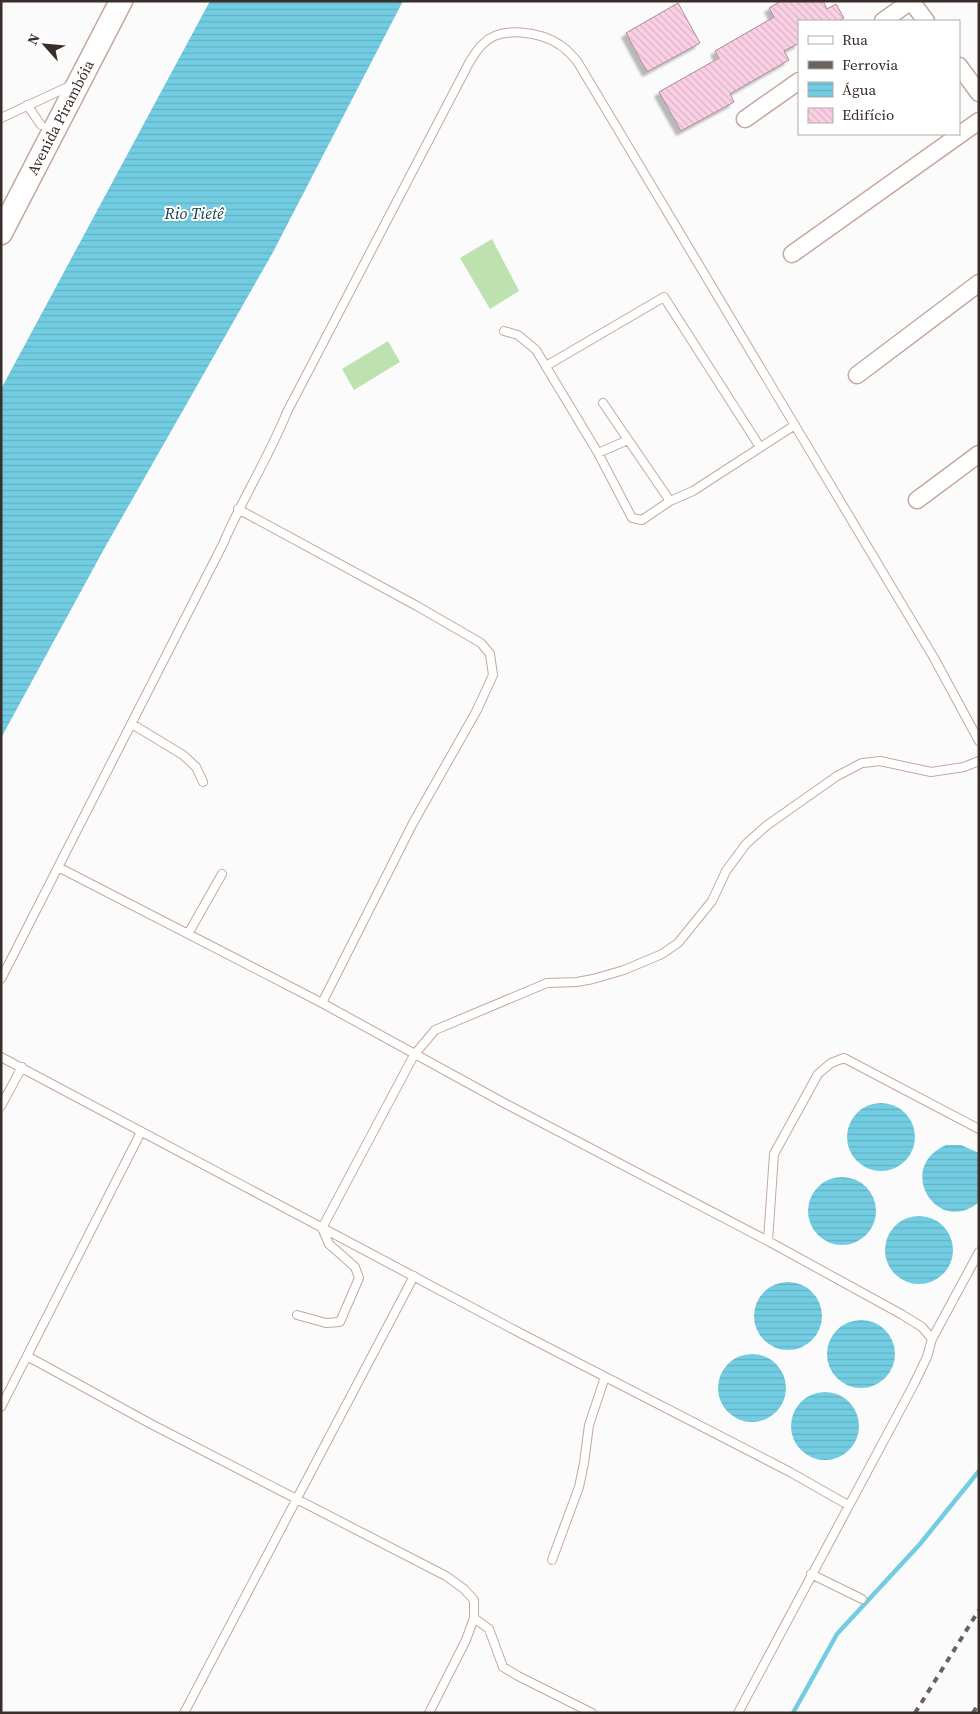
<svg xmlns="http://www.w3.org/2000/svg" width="980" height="1714" viewBox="0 0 980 1714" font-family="'Source Serif 4',serif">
	<defs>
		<pattern id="water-rules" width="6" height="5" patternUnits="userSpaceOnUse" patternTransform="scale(1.25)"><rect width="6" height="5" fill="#72cde2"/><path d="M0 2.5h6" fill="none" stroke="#63b0c2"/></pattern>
		<pattern id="building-back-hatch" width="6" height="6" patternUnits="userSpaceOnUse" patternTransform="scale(1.25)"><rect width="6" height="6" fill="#fbd0e5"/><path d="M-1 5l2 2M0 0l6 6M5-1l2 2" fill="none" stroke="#d8b3c5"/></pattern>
		<filter id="shadow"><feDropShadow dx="-4.5" dy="4.5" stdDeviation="1" flood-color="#0004"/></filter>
	</defs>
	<rect width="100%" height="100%" fill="#fbfbfb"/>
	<path fill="#bee2af" d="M492 239 519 291 490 309 460 258Z
		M388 341 400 362 354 390 342 369Z"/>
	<path fill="url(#water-rules)" d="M210 1H403L272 254 104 549 1 738V389Z
		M847 1137a34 34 0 1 1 68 0a34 34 0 1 1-68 0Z
		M946 1145H961L979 1153V1202C938 1237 894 1168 946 1145Z
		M808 1211a34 34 0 1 1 68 0a34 34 0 1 1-68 0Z
		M885 1250a34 34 0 1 1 68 0a34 34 0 1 1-68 0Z
		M754 1316a34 34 0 1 1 68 0a34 34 0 1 1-68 0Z
		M827 1354a34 34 0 1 1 68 0a34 34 0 1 1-68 0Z
		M718 1388a34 34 0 1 1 68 0a34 34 0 1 1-68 0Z
		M791 1426a34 34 0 1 1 68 0a34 34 0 1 1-68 0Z"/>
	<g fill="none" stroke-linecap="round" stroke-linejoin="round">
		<path stroke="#72cde2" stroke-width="4.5" d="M793 1713 837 1634 920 1544 979 1471"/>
	</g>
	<path fill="url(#building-back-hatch)" stroke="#a88c99" filter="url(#shadow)" d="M781 1H823L827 9 836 4 844 18 838 21H799V43L784 51 789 60 730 94 734 102 681 131 659 92 719 58 715 51 774 17 769 8Z
		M678 3 700 43 647 72 626 33Z"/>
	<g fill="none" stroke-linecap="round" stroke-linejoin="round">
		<g stroke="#c6a89d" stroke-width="10">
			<path id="lane" d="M27 105 41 125
				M1 118 72 85
				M504 331 518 335 536 350 598 453 632 518 642 520 670 501
				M546 366 664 297 760 447
				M603 403 670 501 693 491 795 425
				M598 453 628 440
				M238 509 417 606 481 643 490 654 493 675 477 710 413 823 322 1003
				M132 724 183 755 196 767 203 782
				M60 868 322 1003 506 1104 768 1241 901 1314 922 1327 932 1339 927 1357 913 1386 738 1713
				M188 934 222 874
				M1 979 223 544C242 499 269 457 287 412L469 63C473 57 477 49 483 44 500 25 541 32 560 45 567 49 572 56 577 61L934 658 979 741
				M1 1057 522 1334 790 1472 848 1505
				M1 1106 22 1067
				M768 1241 774 1154 818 1074 831 1063 844 1058 979 1129
				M297 1315 326 1323 340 1322 359 1278 355 1267 329 1244 322 1228 414 1055 435 1030 547 983 577 982 593 979 624 970 662 954 678 943 712 901 726 871 746 844 766 826 837 776 862 763 872 762 880 761 931 772 964 767 979 761
				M932 1339 979 1252
				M27 1356 151 1424 446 1576 464 1589 474 1600V1618L466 1640 429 1713
				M1 1407 141 1132
				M552 1560 579 1487 584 1463 589 1425 605 1377
				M811 1574 862 1599
				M474 1618 489 1629 503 1667 518 1676 592 1713
				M184 1713 414 1276"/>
		</g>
		<g stroke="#c6a89d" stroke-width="19">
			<path id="street" d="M911 1 926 21
				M883 21 911 1
				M959 66 979 93
				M745 119 799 81
				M792 254 979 121
				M857 375 979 283
				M917 500 979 454"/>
		</g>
		<g stroke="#c6a89d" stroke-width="25">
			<g id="secondary">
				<path id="s1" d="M1 233 121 1"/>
			</g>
		</g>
		<use href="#lane" stroke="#fff" stroke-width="8"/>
		<use href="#street" stroke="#fff" stroke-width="16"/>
		<use href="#secondary" stroke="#fff" stroke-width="22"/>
		<path stroke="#6b625f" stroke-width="4" stroke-dasharray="6 6" stroke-linecap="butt" d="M915 1713 979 1610
			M973 1713 979 1703"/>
	</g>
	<g text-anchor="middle" stroke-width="4" stroke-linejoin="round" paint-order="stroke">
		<g font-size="15" fill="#3a2e2a" stroke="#fff">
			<text dy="5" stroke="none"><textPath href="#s1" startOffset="130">Avenida Pirambóia</textPath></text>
		</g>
		<g font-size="16" font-style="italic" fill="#113c45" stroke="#fff">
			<text x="194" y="219">Rio Tietê</text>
		</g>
	</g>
	<rect width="980" height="1714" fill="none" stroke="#3a2e2a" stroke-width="5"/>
	<rect x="798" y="20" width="162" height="115" fill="#ffffff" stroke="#b0abaa"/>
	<rect x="808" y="36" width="25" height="8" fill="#ffffff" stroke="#b0abaa"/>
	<text x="842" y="45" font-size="15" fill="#3a2e2a">Rua</text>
	<rect x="808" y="61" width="25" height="8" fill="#6b625f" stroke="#b0abaa"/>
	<text x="842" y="70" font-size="15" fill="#3a2e2a">Ferrovia</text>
	<rect x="808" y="82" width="25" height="15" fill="url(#water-rules)" stroke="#b0abaa"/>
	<text x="842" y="95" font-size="15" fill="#3a2e2a">Água</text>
	<rect x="808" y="108" width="25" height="15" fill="url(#building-back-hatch)" stroke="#b0abaa"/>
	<text x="842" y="120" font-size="15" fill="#3a2e2a">Edifício</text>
	<g transform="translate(45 45) rotate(297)" stroke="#ffffff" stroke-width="4" paint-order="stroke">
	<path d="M0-4L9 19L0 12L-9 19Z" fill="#3a2e2a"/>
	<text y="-8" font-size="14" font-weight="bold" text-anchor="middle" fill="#3a2e2a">N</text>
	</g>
</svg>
